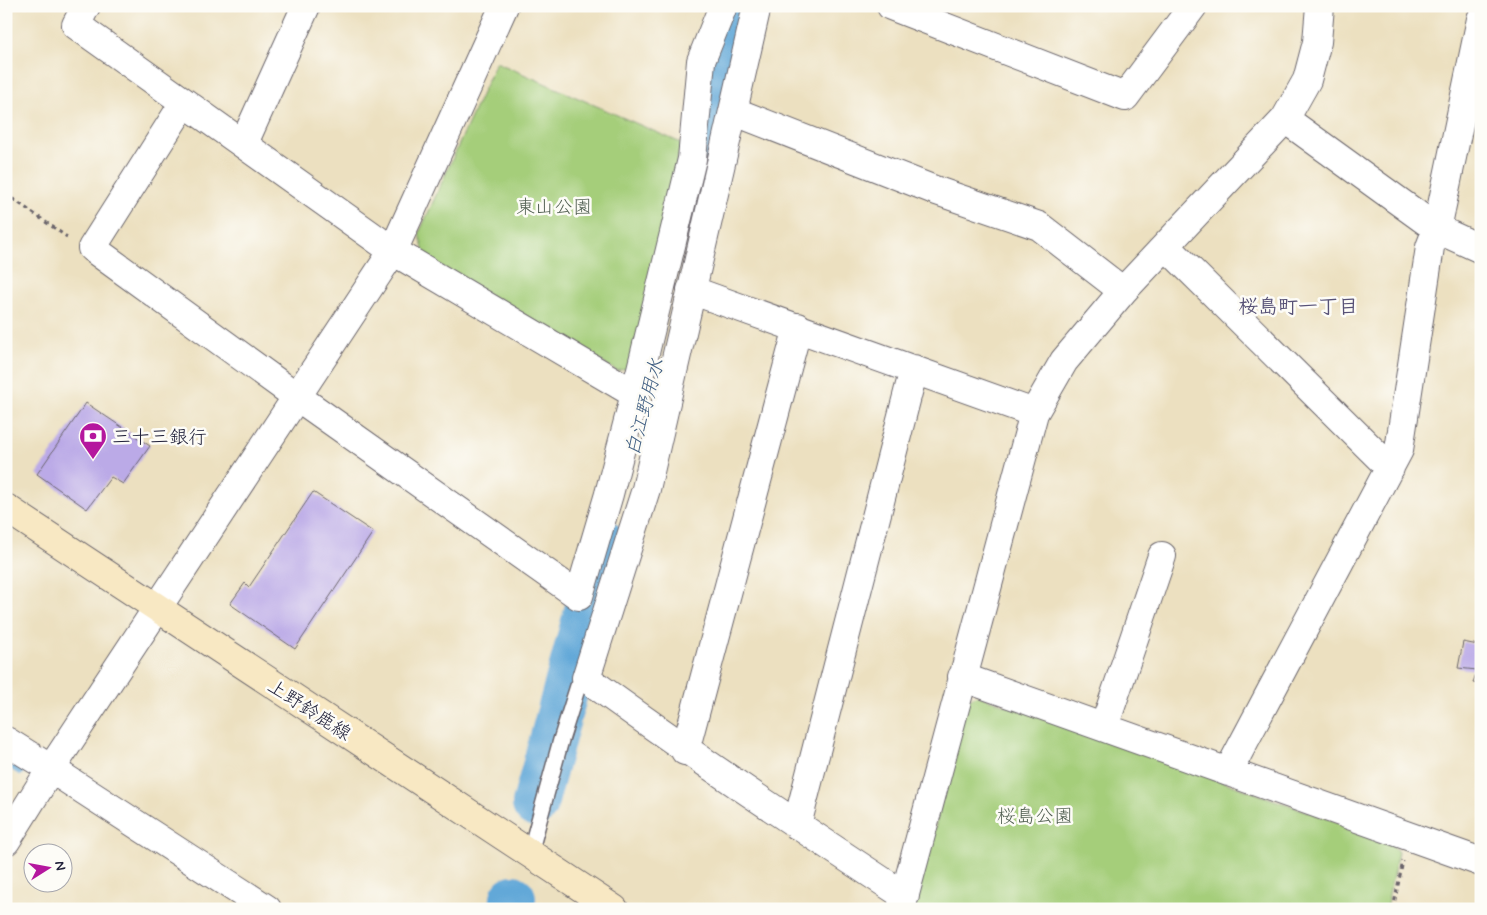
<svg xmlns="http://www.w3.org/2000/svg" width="1487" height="915" viewBox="0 0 1487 915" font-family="Mynerve,'Klee One',sans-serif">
	<rect width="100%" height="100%" fill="#fdfcf7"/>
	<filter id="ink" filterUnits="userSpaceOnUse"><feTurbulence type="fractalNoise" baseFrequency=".02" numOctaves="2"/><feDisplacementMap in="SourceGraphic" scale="10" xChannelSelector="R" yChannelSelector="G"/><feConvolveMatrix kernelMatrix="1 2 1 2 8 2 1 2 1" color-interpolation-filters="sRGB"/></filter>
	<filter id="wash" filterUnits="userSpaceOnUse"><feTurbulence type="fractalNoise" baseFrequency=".0096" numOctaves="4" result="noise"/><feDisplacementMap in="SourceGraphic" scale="20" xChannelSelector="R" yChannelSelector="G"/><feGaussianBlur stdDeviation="1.12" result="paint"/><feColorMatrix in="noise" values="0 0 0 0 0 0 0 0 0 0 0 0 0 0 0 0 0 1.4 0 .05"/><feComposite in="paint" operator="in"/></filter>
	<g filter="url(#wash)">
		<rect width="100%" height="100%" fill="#ece0c0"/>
		<path fill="#a5ce7a" stroke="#64785a" d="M496 62 681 143 632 367 617 371 425 257 419 233Z
			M977 695 1388 840 1398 852 1386 909H915L966 701Z"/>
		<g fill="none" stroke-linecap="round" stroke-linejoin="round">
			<path stroke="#62a8d8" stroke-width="8" d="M6 762 20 771"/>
			<path stroke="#62a8d8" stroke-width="46" d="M694 200 728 51 741 6
				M535 804 605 544
				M512 909 513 898"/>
		</g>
		<g id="blocks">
			<path fill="#bbaae7" d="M86 403 150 446 123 484 111 477 87 509 37 474Z
				M313 492 373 532 295 649 230 604 245 583 249 587Z
				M1480 637H1481V684L1473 683 1477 670 1458 668 1463 642 1478 645Z"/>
		</g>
	</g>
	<g filter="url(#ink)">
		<use href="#blocks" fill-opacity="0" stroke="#69646a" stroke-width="1"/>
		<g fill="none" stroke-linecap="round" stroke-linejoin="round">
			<g stroke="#69646a" stroke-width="18">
				<path id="lane" d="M530 853 561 740 578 686 586 678"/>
			</g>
			<g stroke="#69646a" stroke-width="30">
				<path id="street" d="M86 6 76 25 393 251 51 769 267 909
					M504 6 393 251 635 394 692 159 701 61 723 6
					M891 6 1125 97 1193 6
					M184 103 92 248 296 396 579 596 609 494 635 394
					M733 111 757 6
					M1285 119 1437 229 1481 249
					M244 143 306 6
					M1167 247 1390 468
					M691 290 1034 413 901 909
					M1034 413 1064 361 1123 291 1285 119 1307 80 1317 42 1320 6
					M962 677 1481 862
					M1104 727 1162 556
					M6 741 51 769 6 841
					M685 751 798 327
					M1228 772 1399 450 1430 247 1437 229 1481 19
					M797 825 914 369
					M905 896C797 825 690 754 586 678L646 489 733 111 937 191 1039 226 1123 291"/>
			</g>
			<g stroke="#69646a" stroke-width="30">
				<path id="secondary" d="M6 508 614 909"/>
			</g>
			<path stroke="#69646a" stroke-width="3" stroke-dasharray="4 4" stroke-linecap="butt" d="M6 194 67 237
				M1393 909 1403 861"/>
			<use href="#lane" stroke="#fff" stroke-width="15"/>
			<use href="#street" stroke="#fff" stroke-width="28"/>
			<use href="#secondary" stroke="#f8e8c3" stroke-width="28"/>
		</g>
	</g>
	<defs>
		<g id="bank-pin" transform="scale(1.4375)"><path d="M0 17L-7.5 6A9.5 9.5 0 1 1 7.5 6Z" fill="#b5179e" stroke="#fdfcf7"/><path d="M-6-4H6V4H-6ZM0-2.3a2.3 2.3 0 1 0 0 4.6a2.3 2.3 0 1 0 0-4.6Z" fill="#fff"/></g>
	</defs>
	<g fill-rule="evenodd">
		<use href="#bank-pin" x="93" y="436"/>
	</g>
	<g text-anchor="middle" stroke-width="5" stroke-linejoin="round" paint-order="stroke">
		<g font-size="19" fill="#505e51" stroke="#fdfcf7">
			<text x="554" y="213">東山公園</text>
			<text x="1035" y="822">桜島公園</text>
		</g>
		<g font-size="19" fill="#22223b" stroke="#fdfcf7" text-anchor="start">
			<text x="112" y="443">三十三銀行</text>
		</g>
		<g font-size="19" fill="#22223b" stroke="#fdfcf7">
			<text transform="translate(310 709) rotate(33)" y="7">上野鈴鹿線</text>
		</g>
		<g font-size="20" font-weight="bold" fill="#585277" stroke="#fdfcf7">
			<text x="1298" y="313">桜島町一丁目</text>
		</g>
		<g font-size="20" font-style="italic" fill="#3f5e82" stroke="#fdfcf7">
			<text transform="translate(644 407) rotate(-75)" y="7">白江野用水</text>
		</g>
	</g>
	<rect width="1487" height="915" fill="none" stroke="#fdfcf7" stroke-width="25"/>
	<g transform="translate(48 868) rotate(79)"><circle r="24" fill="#fdfcf7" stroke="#a5a5ac"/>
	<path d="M0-4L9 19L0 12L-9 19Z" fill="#b5179e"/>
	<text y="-8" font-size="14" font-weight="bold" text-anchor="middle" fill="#22223b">N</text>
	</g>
</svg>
